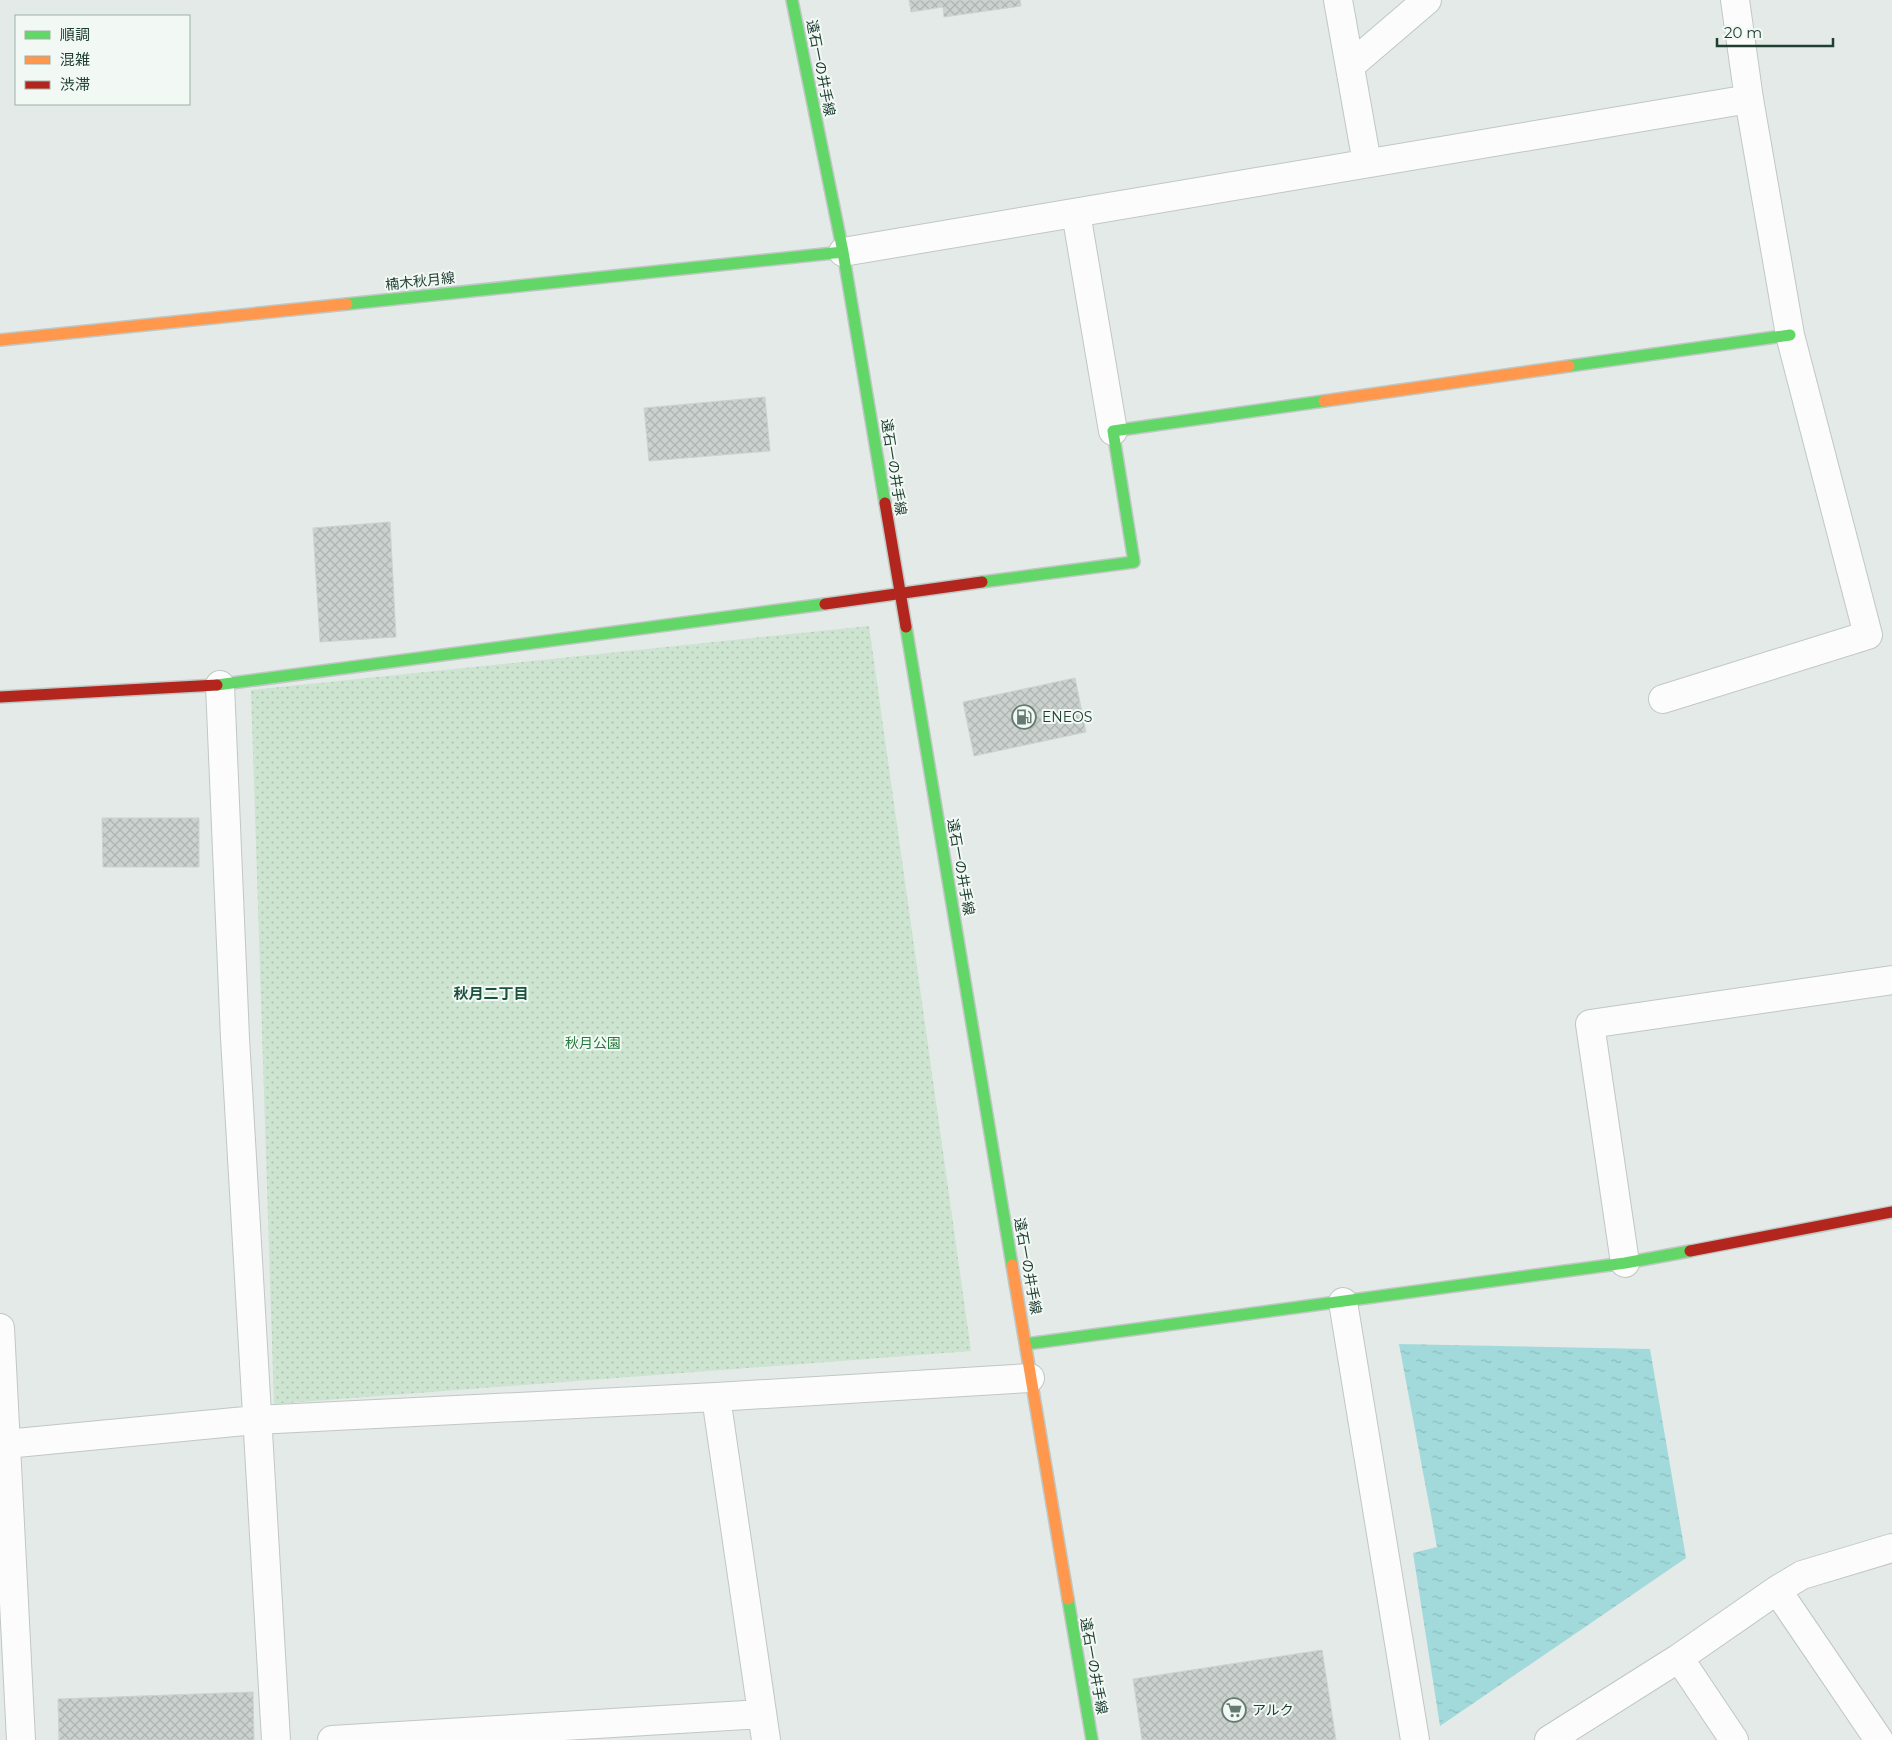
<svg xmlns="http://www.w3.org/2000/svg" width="1892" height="1740" viewBox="0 0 1892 1740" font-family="Montserrat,'Noto Sans JP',sans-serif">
	<defs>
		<pattern id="grass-dots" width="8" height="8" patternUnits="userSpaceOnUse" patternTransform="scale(1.25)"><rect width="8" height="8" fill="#cce4d0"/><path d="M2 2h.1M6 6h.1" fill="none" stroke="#afc5b3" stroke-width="1.8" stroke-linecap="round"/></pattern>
		<pattern id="water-ripples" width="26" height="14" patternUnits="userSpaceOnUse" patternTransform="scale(1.25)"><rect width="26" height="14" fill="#a2dadb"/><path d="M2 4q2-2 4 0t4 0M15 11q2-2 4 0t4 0" fill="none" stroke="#8bbcbc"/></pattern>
		<pattern id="building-cross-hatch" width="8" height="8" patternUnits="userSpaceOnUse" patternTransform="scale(1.25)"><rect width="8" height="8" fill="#cbd1ce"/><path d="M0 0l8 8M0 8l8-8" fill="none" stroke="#aeb4b1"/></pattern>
	</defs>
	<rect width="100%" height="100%" fill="#e4eae7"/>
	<path fill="url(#grass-dots)" d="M869 626 971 1351 274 1404 251 690Z"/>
	<path fill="url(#water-ripples)" d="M1399 1344 1650 1349 1686 1558 1440 1726 1413 1553 1437 1547Z"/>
	<path fill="url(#building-cross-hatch)" stroke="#cdd3d0" d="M909 0H1020L1021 6 944 17 943 7 911 12Z
		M765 397 770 451 649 461 644 408Z
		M390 522 396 637 320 642 313 528Z
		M1075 678 1086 732 974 756 963 702Z
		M102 818H199V867H103Z
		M1322 1650 1336 1740H1142L1133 1679Z
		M253 1692 254 1740H59L58 1699Z"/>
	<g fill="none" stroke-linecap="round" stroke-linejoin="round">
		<g stroke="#c1c7c4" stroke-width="30">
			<path id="street" d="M1338 0 1367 163
				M1351 65 1427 0
				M1076 213 1113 431
				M843 252 1749 99
				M220 685 235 1038 276 1740
				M1663 699 1868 635 1790 335 1749 99 1735 0
				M1625 1263 1590 1024 1892 980
				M1343 1302 1415 1740
				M0 1328 21 1740
				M716 1397 766 1740
				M6 1444 256 1420 716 1397 1030 1378
				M1777 1590 1879 1740
				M1679 1658 1734 1740
				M332 1740 762 1714
				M1549 1740 1679 1658 1777 1590 1802 1575 1892 1548"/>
		</g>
		<g stroke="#bfc8c4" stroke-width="14">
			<path id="fast" d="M792 0 843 252 885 503
				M347 304 843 252
				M1569 366 1790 335
				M982 582 1134 562 1113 431 1324 401
				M906 627 1012 1265
				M217 685 825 604
				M1026 1344 1625 1263 1690 1251
				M1068 1599 1092 1740"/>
		</g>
		<g stroke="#bfc8c4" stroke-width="14">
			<path id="slow" d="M0 340 347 304
				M1324 401 1569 366
				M1012 1265 1068 1599"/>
		</g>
		<g stroke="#bfc8c4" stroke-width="14">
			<path id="jam" d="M885 503 906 627
				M825 604 982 582
				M0 697 217 685
				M1690 1251 1892 1212"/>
		</g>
		<use href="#street" stroke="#fbfcfb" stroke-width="28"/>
		<use href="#fast" stroke="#63d668" stroke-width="11"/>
		<use href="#slow" stroke="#ff974d" stroke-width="11"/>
		<use href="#jam" stroke="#b3261e" stroke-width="11"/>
	</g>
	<defs>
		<g id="fuel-ring" transform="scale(1.25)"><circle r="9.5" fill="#f2f9f5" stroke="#657b72" stroke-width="1.5"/><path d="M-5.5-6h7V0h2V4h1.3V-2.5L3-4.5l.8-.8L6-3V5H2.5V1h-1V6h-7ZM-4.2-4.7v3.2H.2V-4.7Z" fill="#657b72"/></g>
		<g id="supermarket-ring" transform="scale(1.25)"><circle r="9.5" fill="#f2f9f5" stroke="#657b72" stroke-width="1.5"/><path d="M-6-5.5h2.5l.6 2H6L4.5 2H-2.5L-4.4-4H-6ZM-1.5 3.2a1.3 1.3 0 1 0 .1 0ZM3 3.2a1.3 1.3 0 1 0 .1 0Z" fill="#657b72"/></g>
	</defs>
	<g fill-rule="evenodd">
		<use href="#fuel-ring" x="1024" y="717"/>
		<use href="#supermarket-ring" x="1234" y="1710"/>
	</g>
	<g text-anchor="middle" stroke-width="4" stroke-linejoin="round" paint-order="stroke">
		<g font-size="14" fill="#203f33" stroke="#f2f9f5">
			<text transform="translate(821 68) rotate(79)" y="5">遠石一の井手線</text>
			<text transform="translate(420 281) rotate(-6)" y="5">楠木秋月線</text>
			<text transform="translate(894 467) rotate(81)" y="5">遠石一の井手線</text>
			<text transform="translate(961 867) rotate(80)" y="5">遠石一の井手線</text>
			<text transform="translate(1028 1266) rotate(80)" y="5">遠石一の井手線</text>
			<text transform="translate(1094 1666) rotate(80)" y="5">遠石一の井手線</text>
		</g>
		<g font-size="14" fill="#203f33" stroke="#f2f9f5" text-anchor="start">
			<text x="1042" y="722">ENEOS</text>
			<text x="1252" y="1715">アルク</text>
		</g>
		<g font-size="14" fill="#27793d" stroke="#f2f9f5">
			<text x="593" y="1048">秋月公園</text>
		</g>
		<g font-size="15" font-weight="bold" fill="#1b523e" stroke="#f2f9f5">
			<text x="491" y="999">秋月二丁目</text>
		</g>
	</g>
	<rect x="15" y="15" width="175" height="90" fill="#f2f9f5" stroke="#9eafa7"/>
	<rect x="25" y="31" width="25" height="8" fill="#63d668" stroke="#9eafa7"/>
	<text x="60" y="40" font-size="15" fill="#203f33">順調</text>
	<rect x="25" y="56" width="25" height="8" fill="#ff974d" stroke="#9eafa7"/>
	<text x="60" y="65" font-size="15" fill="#203f33">混雑</text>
	<rect x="25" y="81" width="25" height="8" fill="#b3261e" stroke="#9eafa7"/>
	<text x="60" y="90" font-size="15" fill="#203f33">渋滞</text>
	<path d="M1717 38v8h116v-8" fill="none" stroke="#203f33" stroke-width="2.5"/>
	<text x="1724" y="38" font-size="15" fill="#203f33" stroke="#f2f9f5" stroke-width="4" paint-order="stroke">20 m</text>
</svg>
